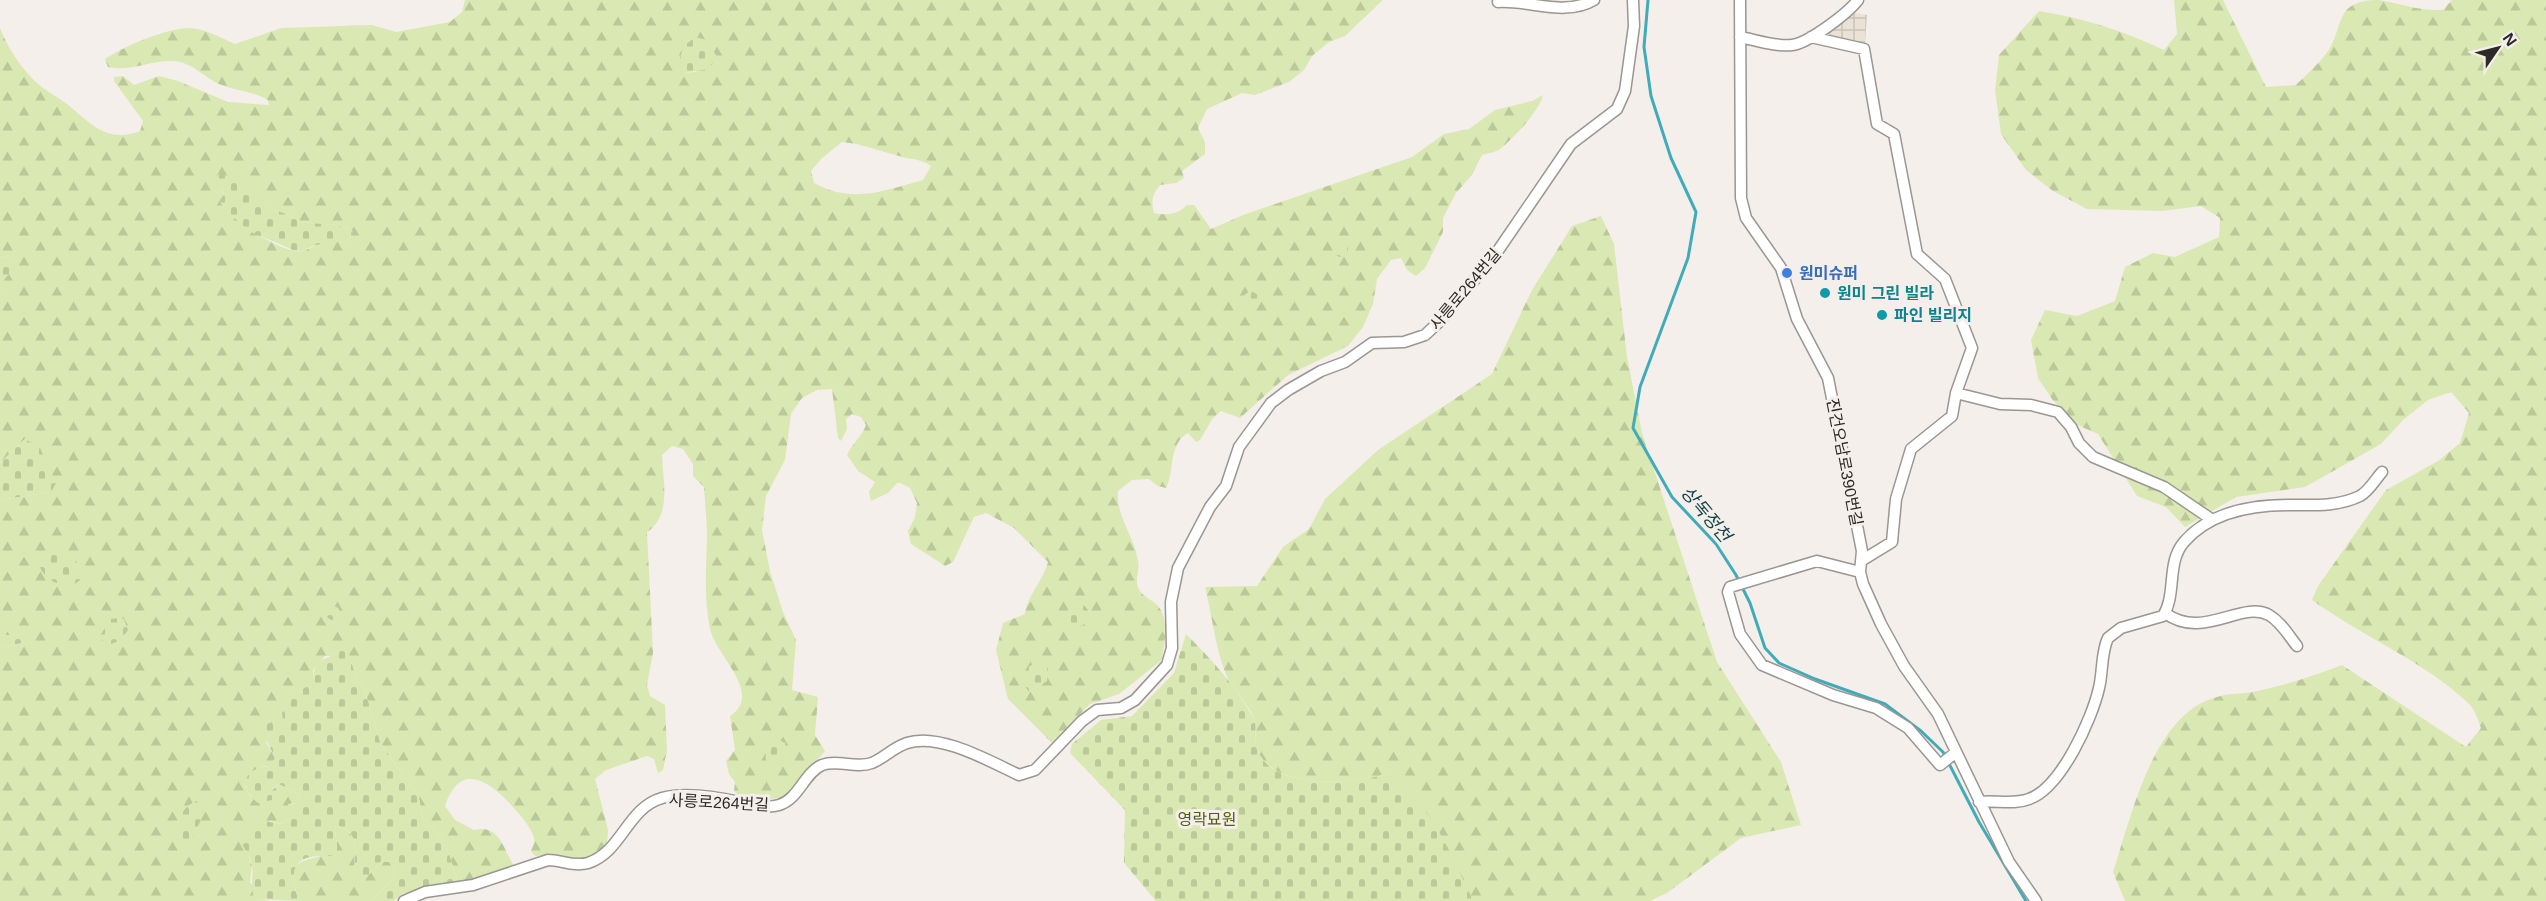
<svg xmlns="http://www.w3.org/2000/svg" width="2546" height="901" viewBox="0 0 2546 901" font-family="Helvetica,'Noto Sans KR',sans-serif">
	<defs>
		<pattern id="industrial-grid" width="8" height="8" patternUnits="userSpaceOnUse" patternTransform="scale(1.5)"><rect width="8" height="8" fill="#ebe2d6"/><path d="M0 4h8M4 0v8" fill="none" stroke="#cac2b8"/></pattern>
		<pattern id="forest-firs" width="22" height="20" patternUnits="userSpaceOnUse" patternTransform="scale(1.5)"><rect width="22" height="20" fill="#dae9b3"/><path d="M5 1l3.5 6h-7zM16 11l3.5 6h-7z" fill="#bbc89a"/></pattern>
		<pattern id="cemetery-stones" width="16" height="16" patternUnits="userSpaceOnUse" patternTransform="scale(1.5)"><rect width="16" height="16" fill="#dae9b3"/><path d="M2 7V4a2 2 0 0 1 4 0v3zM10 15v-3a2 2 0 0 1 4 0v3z" fill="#bbc89a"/></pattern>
	</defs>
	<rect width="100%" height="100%" fill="#f4efea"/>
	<path fill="url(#industrial-grid)" d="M1856 13 1867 15 1865 43 1824 37 1841 18Z"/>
	<path fill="url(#forest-firs)" fill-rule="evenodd" d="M465 0H1383L1345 36 1329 42 1312 56 1304 70 1289 82 1255 95 1242 93 1207 109 1198 128 1205 142V154L1182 171 1184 178 1176 183 1160 185C1152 195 1151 200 1154 213 1166 216 1179 214 1187 205H1194L1211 229 1243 215 1412 157 1444 134 1469 129 1495 110 1532 101 1543 95C1540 110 1513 139 1500 149 1496 152 1488 153 1482 155L1471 176 1456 193 1443 218V232L1425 268 1416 276 1407 270 1401 258 1391 260 1377 279 1373 304 1363 327 1348 346 1288 375 1240 418 1221 411 1213 418 1200 440 1196 442 1188 433C1168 444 1175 471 1166 488L1158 486 1149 479 1132 480 1118 491C1116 517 1134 535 1138 561 1140 568 1136 576 1137 584 1140 597 1151 598 1158 606 1170 620 1164 644 1162 660L1119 694 1090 704 1052 743 1008 699 996 650 1003 623 1025 614C1028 594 1043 581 1048 562L1014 528 986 513 974 517 953 562 945 566 911 544 908 531 915 517 917 503 910 488 898 482 888 493 871 501 869 492 875 482 858 471 847 455C852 443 862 437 866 425L861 417 852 414 846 419 847 429 841 441 838 438 832 389 817 390 802 398 791 414 785 460 766 496 762 530 770 571 783 612 796 640 792 690 818 697 815 735 825 751 794 788 779 798 760 800 740 797 734 791 735 782 729 774 726 761 735 750 730 716C764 694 716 656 710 629 704 600 706 568 707 538 707 521 705 504 704 487L693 476V464L683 449 672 446 662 455C663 481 672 516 647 532L653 653 647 685 650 696 665 705 667 750 663 770 658 773 654 759 647 756 606 770 595 779 608 830 607 846 588 858 574 861 559 855 535 856 531 851C533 846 535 843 534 838 532 828 520 815 513 807 490 781 460 760 445 806L455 820 474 830C500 823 504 851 514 866L462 883 456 878C450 854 444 834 423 820L419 798 380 742 365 691 356 677 349 655 325 656 313 670V682L295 694 284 720 266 742 275 758 271 766 261 767 245 786 250 796 258 802 279 784 298 794 300 799 296 803H291L288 819 282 824 270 821 248 855 252 865 250 882 260 899 270 901H0V647L22 643 19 634 0 636V500L51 492 25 439 0 463V290L10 258 0 256V28C7 47 21 68 36 82 45 91 57 96 67 104 90 123 107 144 140 131L143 121 114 81V77L123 76 134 85 159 76 178 81 228 102 269 105 268 100C253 91 235 91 219 84 202 76 192 62 173 61 149 60 132 72 108 67L105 59C124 46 167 28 190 28 206 29 221 38 235 44L281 28 372 25 396 32 450 22 462 12ZM707 40 696 72 676 73ZM842 142C863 144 879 151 899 156 911 160 920 158 931 166L923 180C883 191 852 204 814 183L811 171 821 159ZM220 188C243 189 260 190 274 210 284 212 292 218 301 221 319 226 338 221 353 232L349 240C338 241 326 242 316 245 312 247 307 250 303 251 281 254 230 219 220 201L224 194Z
		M2174 0H2223L2266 87 2296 85C2307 74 2322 61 2330 48 2344 24 2335 0 2379 0 2403 4 2418 11 2443 10L2452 0H2546V901H2125L2113 872C2131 818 2153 713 2217 697 2229 693 2241 694 2253 692 2283 686 2313 676 2342 665L2466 747 2481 728C2478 720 2475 709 2468 703 2427 663 2360 635 2312 600L2318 586 2386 490 2438 461 2460 443 2469 413 2451 392 2428 400 2403 420 2381 444 2305 487 2236 497 2185 527 2166 507 2137 496 2098 434 2073 423 2052 399 2038 378 2031 340 2045 310 2077 316 2115 301 2125 267 2153 253 2175 257 2219 237 2220 218 2201 206 2162 211 2087 209 2053 191 2026 170 2001 134 1995 90 1999 55 2039 11C2084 18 2124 31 2164 50L2177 34Z
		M1601 216 1614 244 1627 357 1642 433 1717 662 1781 762 1801 825 1741 838 1667 893 1650 901H1471V896L1387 774C1353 783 1281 791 1259 754 1251 742 1259 730 1254 719 1248 702 1231 689 1225 672 1215 646 1212 615 1205 587L1257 586 1283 547 1309 529 1325 499 1378 450 1492 374 1532 290 1572 226Z
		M340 826C354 831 358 847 354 861L364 880 381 861 389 862 395 870 391 882 371 901H299C281 850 309 866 337 849L335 828Z"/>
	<path fill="url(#cemetery-stones)" d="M695 37 707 40 717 57 709 69 676 74 683 47Z
		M219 173C239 180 262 193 274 210 284 212 292 218 301 221 319 226 337 221 353 232L349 240 316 245 302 251 293 250 251 232 224 209 220 201 224 194 216 181Z
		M1334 250a7 7 0 1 1 14 0a7 7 0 1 1-14 0Z
		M0 256 10 258 13 269 4 280 0 290Z
		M1243 300a8 8 0 1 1 16 0a8 8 0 1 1-16 0Z
		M25 439 40 448 56 483 51 492 0 500V463Z
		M50 549 66 554 81 565 84 577 72 586C55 584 46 581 39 565Z
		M1067 615a11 11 0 1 1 22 0a11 11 0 1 1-22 0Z
		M326 613a7 7 0 1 1 14 0a7 7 0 1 1-14 0Z
		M120 618 124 619 128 630 121 640 108 645 99 637 111 619Z
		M19 634 26 638 22 643 0 647V636Z
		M1186 634C1213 661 1234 684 1253 717 1259 726 1252 740 1258 752 1276 791 1355 783 1387 774 1431 803 1449 850 1471 896V901H1156L1124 863 1125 810 1070 753 1072 744 1101 720 1132 716 1174 673Z
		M341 649 349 655 356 677 365 691 380 742 419 798 423 820C444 834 450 854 456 878L462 883 421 888 402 894 394 901H371L391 882 395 870 389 862 381 861 364 880 357 881 353 874C355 856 361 834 340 826L335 828 337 849 335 855C327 857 318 855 311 857 287 861 293 885 299 901L255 899C249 886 254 878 252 866 248 844 229 844 257 820L282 824 288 819V804L296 803 300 799 298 794 279 784 272 789V800L258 803C236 786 245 767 271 766L275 758 260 727 267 722 277 724 283 720 282 713 295 694 313 682C314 653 325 664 341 649Z
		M1043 662 1048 669 1047 681 1029 692 1020 679C1025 668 1031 663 1043 662Z
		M776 740 785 742 786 754 781 765H768C763 754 766 747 776 740Z
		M196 801 202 806 204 814 189 844H182C179 826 177 809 196 801Z"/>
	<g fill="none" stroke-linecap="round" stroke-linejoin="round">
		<path stroke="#40acb9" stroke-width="3" d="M1648 0 1644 47 1651 96 1671 158 1696 212 1688 258 1640 387 1633 428 1672 497 1716 544 1736 575 1750 603 1765 648 1779 663 1815 679 1885 704 1921 731 1943 752 1979 822 2026 901"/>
		<g stroke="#9a9691" stroke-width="13">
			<path id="minor" d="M1740 0 1741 198 1746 218 1781 268 1797 319 1828 378 1862 551 1860 572 1863 584 1881 624 1904 666 1938 714 2009 862 2036 901
				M1498 2C1530 0 1565 17 1594 0
				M1740 37C1756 40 1776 47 1792 45 1809 43 1848 13 1858 0
				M1811 37 1864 49 1877 124 1894 134 1917 254 1945 279 1972 348 1956 393 1952 416 1911 449 1896 499 1892 542 1861 561
				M1956 393 2000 404 2031 405 2058 412 2071 427 2079 443 2093 457 2164 487 2211 519
				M1860 572 1817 561 1730 587 1728 592 1740 634 1762 665 1833 695 1876 708 1908 728 1940 765 1955 753
				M2165 613C2203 641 2241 600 2269 615 2281 622 2289 636 2297 646
				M1979 802C1995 800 2014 805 2029 799 2061 788 2092 719 2099 688 2103 672 2101 652 2108 638L2121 628 2163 616C2177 594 2166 563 2184 542 2210 512 2250 505 2288 505 2313 505 2337 507 2360 496 2369 491 2375 480 2382 472
				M404 901 425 892 473 885 548 860C561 860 574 867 588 863 622 852 627 808 662 798 684 792 717 797 739 802 752 804 766 809 779 805 799 799 804 773 822 765 838 759 856 769 872 763 884 758 894 747 907 743 939 732 991 762 1019 775L1035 770 1082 721 1097 710 1121 708 1135 700 1167 665 1172 648 1171 602 1178 568 1210 507 1226 486 1239 447 1271 403 1288 390 1321 371 1345 362 1372 343 1404 342 1425 335 1441 320 1495 255 1571 144 1617 109 1625 91 1634 26 1633 0"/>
		</g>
		<use href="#minor" stroke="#fff" stroke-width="10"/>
	</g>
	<circle fill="#3f7fe0" stroke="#f4efea" stroke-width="2" cx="1787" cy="273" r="6"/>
	<g fill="#0f9aa8" stroke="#f4efea" stroke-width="2">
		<circle cx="1825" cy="293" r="6"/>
		<circle cx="1882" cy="315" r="6"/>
	</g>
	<g text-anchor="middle" stroke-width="6" stroke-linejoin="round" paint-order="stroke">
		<g font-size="16" font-weight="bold" fill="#366cbe" stroke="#f4efea" text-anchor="start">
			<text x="1799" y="279">원미슈퍼</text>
		</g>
		<g font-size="16" fill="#2c2a28" stroke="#f4efea">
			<text transform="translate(1465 289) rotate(-50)" y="6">사릉로264번길</text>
			<text transform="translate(1845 462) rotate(79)" y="6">진건오남로390번길</text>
			<text transform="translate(719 802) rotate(3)" y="6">사릉로264번길</text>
		</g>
		<g font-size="16" font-weight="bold" fill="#0d838f" stroke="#f4efea" text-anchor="start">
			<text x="1837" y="299">원미 그린 빌라</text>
			<text x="1894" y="321">파인 빌리지</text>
		</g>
		<g font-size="16" fill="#505f0d" stroke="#f4efea">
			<text x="1207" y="825">영락묘원</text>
		</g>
		<g font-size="18" font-style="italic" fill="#134349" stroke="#f4efea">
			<text transform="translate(1706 514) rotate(50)" y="6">상독정천</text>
		</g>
	</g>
	<g transform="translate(2498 48) rotate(55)" stroke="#f4efea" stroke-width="4.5" paint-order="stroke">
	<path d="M0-4.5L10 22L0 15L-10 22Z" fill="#2c2a28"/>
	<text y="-9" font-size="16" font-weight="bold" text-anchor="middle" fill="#2c2a28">N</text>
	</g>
</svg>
